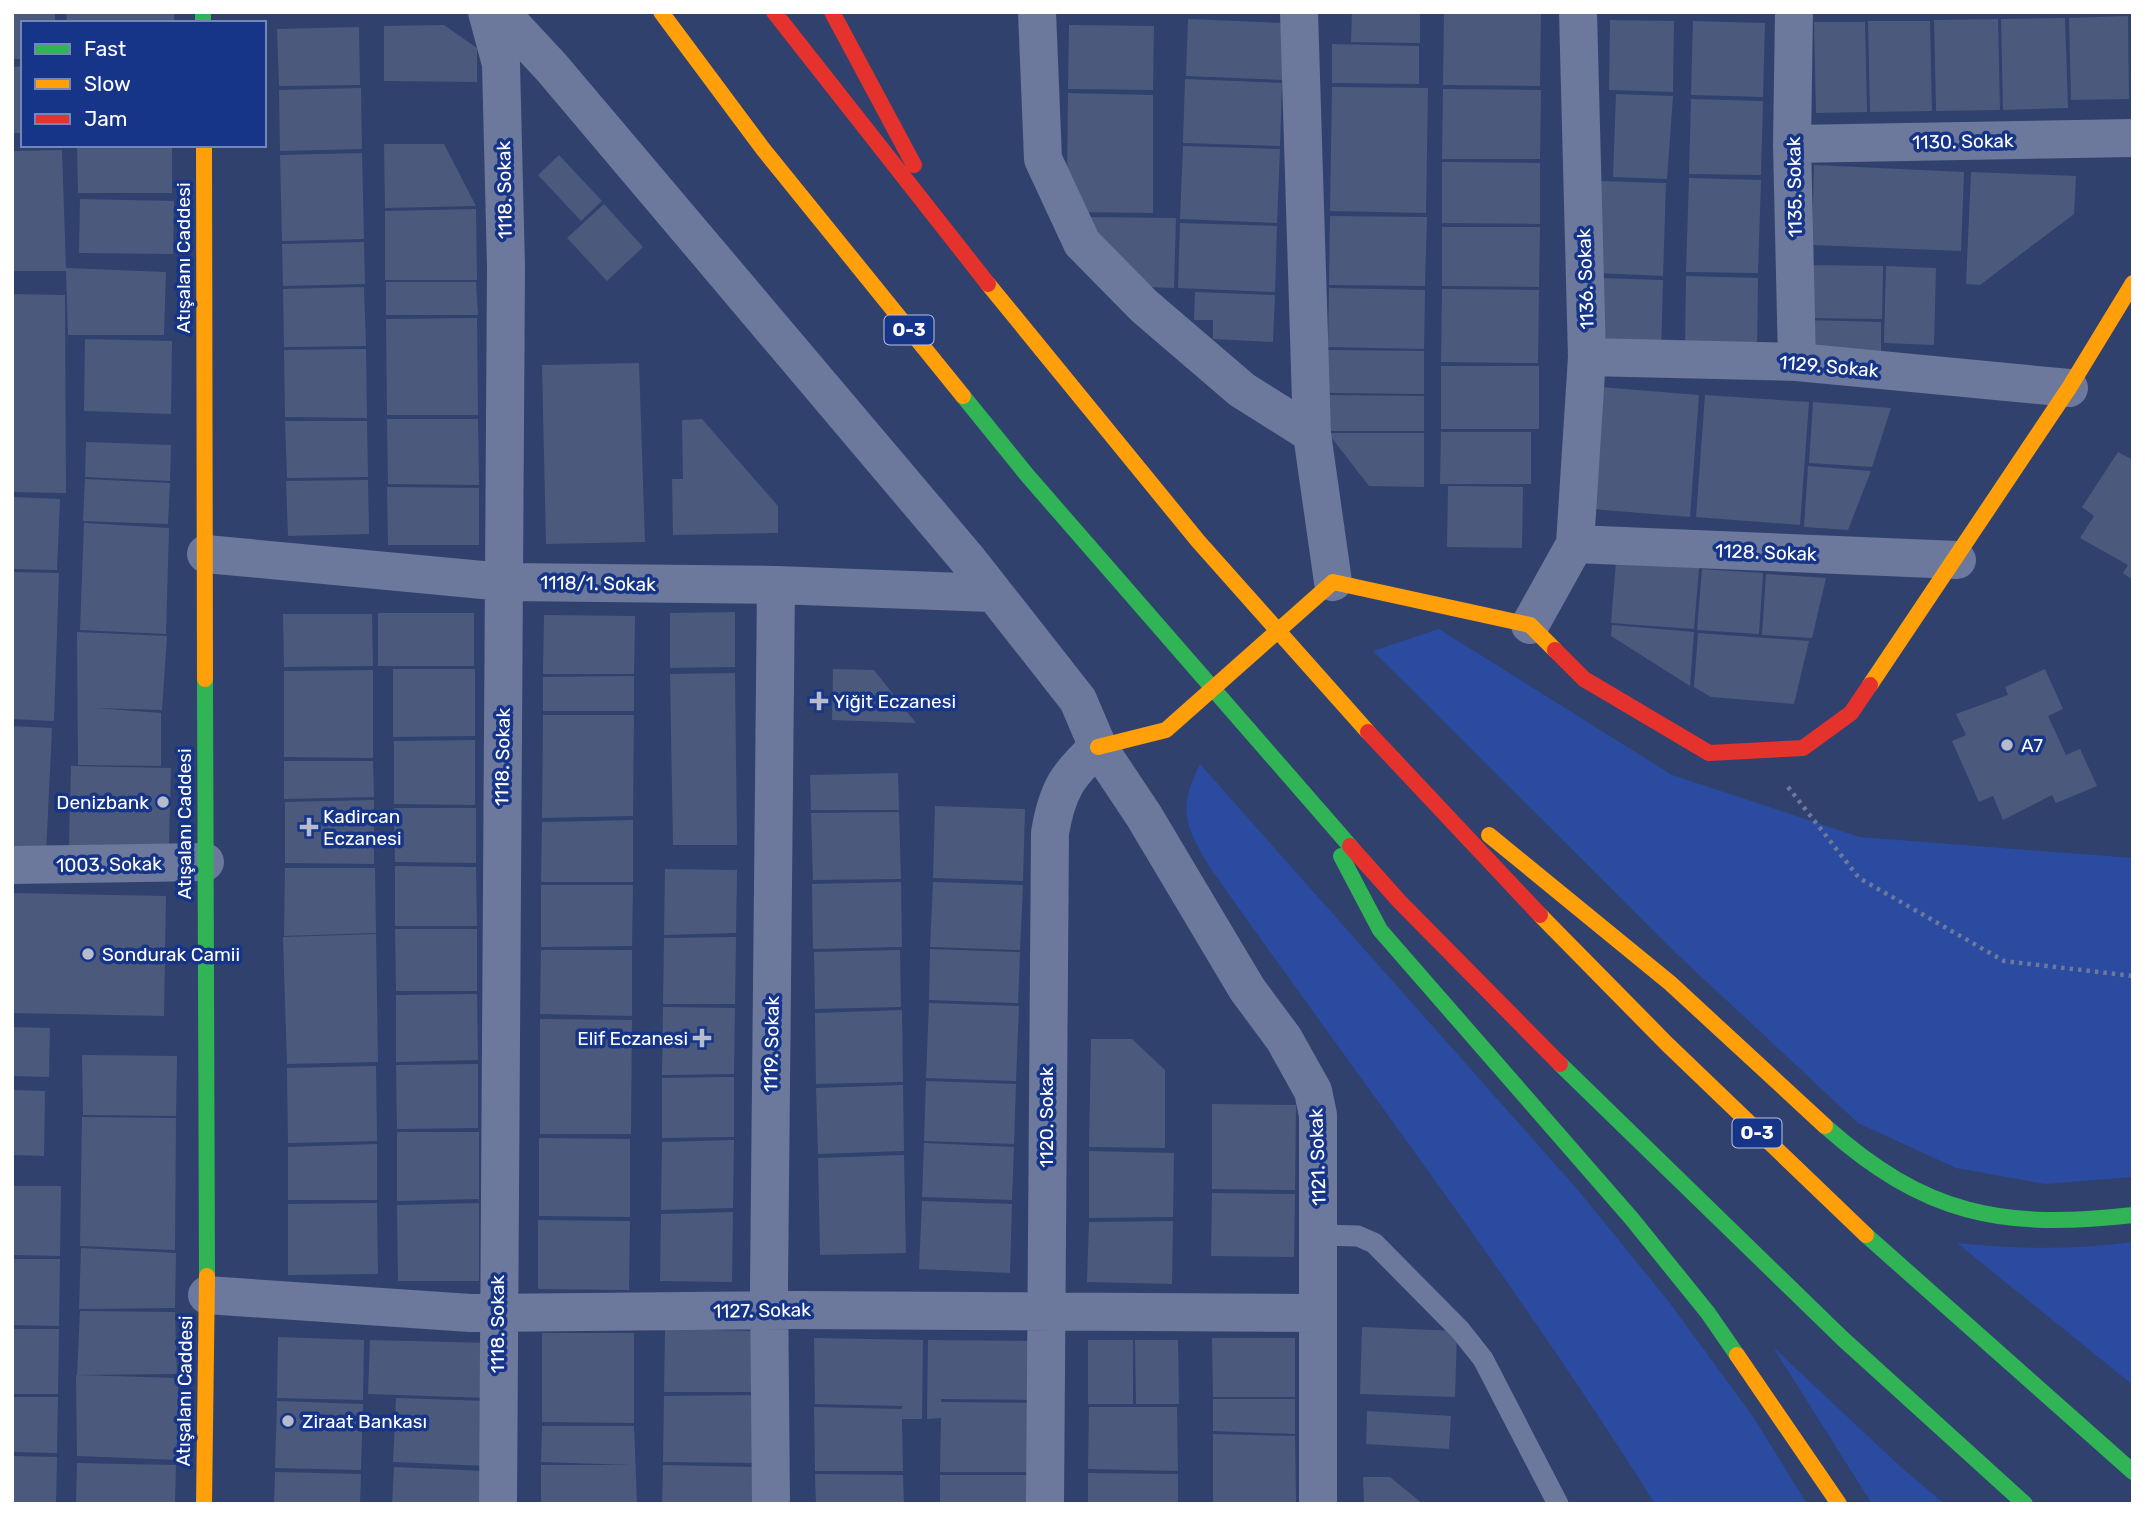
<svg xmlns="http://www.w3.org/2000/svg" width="2145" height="1516" viewBox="0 0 2145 1516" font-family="Rubik,sans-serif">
	<rect width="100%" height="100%" fill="#30416e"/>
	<path fill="#2a4b9f" d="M1439 629 1672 775 1860 837 2133 858V1177L2045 1184 1956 1168 1858 1123 1678 955 1373 651Z
		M1200 764 1578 1190 1669 1302 1754 1418 1807 1504H1655C1517 1284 1358 1078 1209 866 1184 824 1178 809 1200 764Z
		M2133 1242V1385L1957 1243C2017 1249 2073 1250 2133 1242Z
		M1773 1347 1903 1469 1945 1504H1872Z"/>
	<path fill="#4b597d" d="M66 12H174V23H67Z
		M1352 12H1420V43L1351 42Z
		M1444 12H1541L1540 86 1443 85Z
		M12 13H55V23H23V59H12Z
		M2128 16 2129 99 2071 100 2069 18Z
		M2065 18 2068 108 2003 110 2001 19Z
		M1188 19 1284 23 1282 80 1186 76Z
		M1998 19 2000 110 1936 111 1934 20Z
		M1610 20 1674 21 1673 92 1609 90Z
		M1693 21 1765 23 1763 97 1691 95Z
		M1868 21H1930L1932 111 1870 112Z
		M1814 22H1865L1867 112 1816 113Z
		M444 25 477 48V82L384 81V26Z
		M1069 25 1154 26 1153 90 1068 89Z
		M359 27 360 85 279 86 277 29Z
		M1332 44 1419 46V84L1332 83Z
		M23 66V133H12V67Z
		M1185 79 1282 83 1280 146 1183 143Z
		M1332 87 1428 88 1426 213 1330 211Z
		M361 88 362 149 280 151 279 90Z
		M1443 89 1541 90 1540 159H1442Z
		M1068 93 1153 95V213L1079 212 1067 184Z
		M1616 94 1673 96 1667 179 1613 177Z
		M1691 99 1763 101 1761 175 1689 174Z
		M384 144H444L476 206 385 208Z
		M77 145H172V193H78Z
		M1183 146 1280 149 1277 223 1180 219Z
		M62 150 66 268 166 272 164 335H68L66 271H12V151Z
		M362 153 364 239 282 241 280 155Z
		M559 155 602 201 581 221 538 175Z
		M1442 162 1540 163V224L1442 223Z
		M1814 165 1964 172 1961 251 1812 245Z
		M1971 172 2076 176 2074 214 1980 285 1966 284Z
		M1689 178 1761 180 1758 273 1686 272Z
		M1600 181 1666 183 1663 276 1597 273Z
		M80 199 174 201 173 254 79 253Z
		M604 204 643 247 607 281 567 238Z
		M476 209 477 280H385V211Z
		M1330 216 1427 217 1425 286 1329 285Z
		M1081 217 1176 218 1174 288 1147 287Z
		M1180 223 1277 226 1275 292 1178 288Z
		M1442 227H1540L1539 287 1442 286Z
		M364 242 365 284 283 286 282 244Z
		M1807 265 1883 266 1882 319 1806 318Z
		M1886 266 1936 268 1934 345 1884 343Z
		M1686 276 1758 278 1757 353 1685 352Z
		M1597 278 1663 280 1661 357 1595 355Z
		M386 282H476L478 315H386Z
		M364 287 366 346 284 347 283 289Z
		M1329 288 1425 290 1424 349 1328 347Z
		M1442 289 1539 290 1538 363 1441 362Z
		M1195 292 1275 295 1273 342 1213 339V320H1194Z
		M12 294 65 295 66 493 12 492Z
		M477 318 478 415H387L386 319Z
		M1806 320 1881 322V363L1806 361Z
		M85 339 172 341 171 414 84 411Z
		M366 349 367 418 285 417 284 350Z
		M1328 350 1424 351V394L1328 393Z
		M639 363 645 542 546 544 542 365Z
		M1441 366H1539V429H1441Z
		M1601 387 1699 395 1690 517 1592 509Z
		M1328 395 1424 396V431H1327Z
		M1705 395 1809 402 1800 525 1696 517Z
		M1813 402 1891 408 1872 467 1809 463Z
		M387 419H478L479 485 388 484Z
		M702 419 778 506V533L673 535 672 479H683L682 420Z
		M285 421H367L368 477 287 478Z
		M1441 432H1531V484H1440Z
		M1328 433H1424V487L1369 486Z
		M86 442 171 445 170 481 85 477Z
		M2118 452 2131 459 2133 457V580L2123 573 2128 565 2080 538 2094 516 2082 507Z
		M1808 466 1871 471 1848 530 1804 527Z
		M85 479 170 483 168 524 83 521Z
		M368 480 369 534 288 536 286 481Z
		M1448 486 1523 487 1522 548 1447 547Z
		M387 487 479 488V545H388Z
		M12 497 60 499 57 570 12 569Z
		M84 523 169 528 166 634 80 630Z
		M1616 562 1699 568 1694 629 1611 623Z
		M1702 569 1763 573 1759 634 1697 630Z
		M12 572 59 573 54 721 12 719Z
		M1766 574 1826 578 1812 638 1762 635Z
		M735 612V667L670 668V613Z
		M378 613H474V666H378Z
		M283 614H372L373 666 284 667Z
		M544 615 635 616 634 674H543Z
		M1612 625 1694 632 1690 686 1611 636Z
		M77 632 167 636 162 710 95 708 161 713V766L78 765Z
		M1698 633 1809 641 1794 704 1711 697 1694 687Z
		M393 669H475V736L393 737Z
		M833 669 874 670 916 723 832 720Z
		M2045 669 2063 709 2048 716 2066 755 2080 749 2097 786 2056 803 2052 795 2003 820 1993 796 1979 802 1952 741 1966 735 1956 714 2008 695 2005 687Z
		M373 670V758L284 757V671Z
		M735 673 737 845H673L670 674Z
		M634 676V711H543V677Z
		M543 715H634L633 816 542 818Z
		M12 726 52 728 46 854 12 852Z
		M475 740V805L394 804V741Z
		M284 761H373L374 797 284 799Z
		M71 766 171 768 169 848 69 845Z
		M898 773 899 810H811L810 775Z
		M374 800V864L285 863V802Z
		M935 806 1025 809 1023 881 933 878Z
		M394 808H476V863L395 862Z
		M899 812 901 879 813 880 811 813Z
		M633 820V882H541L542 822Z
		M395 866 476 867 477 926H395Z
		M285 868H375L376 933 284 936Z
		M665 869 737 870 736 933 664 935Z
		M901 882 902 947 813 949 812 884Z
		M933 882 1023 885 1020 950 930 947Z
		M541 885H633L632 946 541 947Z
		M12 893 166 896 164 1016 12 1013Z
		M395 929H477V991H396Z
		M376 934 378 1062 287 1064 283 937Z
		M736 937 735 1004H663L664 938Z
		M930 949 1020 952 1018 1003 929 1000Z
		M541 950H632V1016L540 1014Z
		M900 950 901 1007 815 1009 814 952Z
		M477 994 478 1060 396 1062V995Z
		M929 1003 1019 1006 1016 1081 926 1078Z
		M663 1007 735 1008 734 1074 662 1075Z
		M902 1010 903 1082 816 1084 815 1013Z
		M540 1019 632 1020 631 1134H540Z
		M12 1027 50 1028 49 1077 12 1076Z
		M1091 1039H1132L1165 1070V1148L1089 1147Z
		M82 1055 177 1056 176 1116 83 1115Z
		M478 1064V1128L397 1129 396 1065Z
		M376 1066 377 1141 288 1143 287 1068Z
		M734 1077V1137L662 1138V1078Z
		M926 1081 1016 1084 1014 1144 924 1141Z
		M903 1085 904 1151 818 1154 816 1088Z
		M12 1090 45 1091 44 1156 12 1155Z
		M1212 1104 1296 1105 1295 1190 1212 1189Z
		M82 1117 176 1118 175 1250 80 1246Z
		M397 1132H479V1199L397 1201Z
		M539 1138 630 1139V1217L539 1216Z
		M734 1140 733 1208 661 1210 662 1142Z
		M924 1143 1014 1147 1012 1200 922 1197Z
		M377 1144V1200H288V1147Z
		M1089 1151 1174 1153 1173 1217 1089 1218Z
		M904 1155 906 1253 820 1255 818 1158Z
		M12 1186H61L60 1256 12 1255Z
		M1212 1193 1295 1194 1294 1257 1211 1256Z
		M922 1201 1012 1204 1010 1273 919 1269Z
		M377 1203 378 1274 288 1275V1204Z
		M479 1203V1281H398L397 1205Z
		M733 1212 732 1282 660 1281 661 1214Z
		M538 1220 630 1221 629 1290 538 1289Z
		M1173 1221 1172 1284 1087 1282 1089 1222Z
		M81 1248 176 1253 175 1308 79 1309Z
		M12 1259H60L59 1326 12 1325Z
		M80 1311 175 1312 177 1374 77 1375Z
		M1362 1327 1457 1331 1455 1397 1360 1394Z
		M12 1329H59L58 1394H12Z
		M665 1329 755 1331V1392H664Z
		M542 1333H634V1423L542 1422Z
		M278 1337 364 1340 363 1400 277 1398Z
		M814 1338 923 1340 922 1419H902L903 1471H815L814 1407 902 1409V1406L815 1404Z
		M1212 1338H1295V1397H1213Z
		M370 1340 491 1343 488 1398 368 1394Z
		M928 1340 1036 1341 1035 1400 941 1399V1402L1036 1403 1035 1472H940L941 1418 927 1419Z
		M1088 1340H1133V1404H1088Z
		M1135 1340H1178L1179 1404H1136Z
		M76 1375 178 1378V1460L77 1456Z
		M755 1395 754 1463 663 1462 664 1396Z
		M12 1397H58L57 1453 12 1452Z
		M396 1398 489 1401 486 1466 393 1462Z
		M1213 1399H1295V1434L1213 1431Z
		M277 1401 363 1404 361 1470 275 1468Z
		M1089 1407H1177L1178 1471 1088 1469Z
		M1367 1411 1451 1416 1449 1449 1366 1444Z
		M542 1426H634L637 1504H541V1465H631L541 1462Z
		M1213 1434 1295 1436 1296 1502H1213Z
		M12 1456 57 1457 56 1504H12Z
		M77 1463 176 1465 175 1504H76Z
		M663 1465 754 1467 753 1504H662Z
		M394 1467 486 1471 485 1504H392Z
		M275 1472 361 1474 360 1504H274Z
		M1088 1473 1178 1474V1504H1088Z
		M815 1474 903 1475 904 1504H816Z
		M940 1475H1035V1504H940Z
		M1363 1477H1390L1423 1504H1364Z"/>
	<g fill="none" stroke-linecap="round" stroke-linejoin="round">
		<path stroke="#6c799c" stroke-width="4.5" stroke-dasharray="3.5 5" stroke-linecap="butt" d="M1788 787 1859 878 2004 961 2133 976"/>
		<path stroke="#6c799c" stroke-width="21" d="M1319 1235 1358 1236 1374 1243 1460 1330 1483 1359 1558 1504"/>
		<path stroke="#6c799c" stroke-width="38" d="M487 12 501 64 506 267 498 1504
			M500 12 552 68 968 560 1078 700 1098 747 1144 816 1247 989 1284 1039 1313 1091 1318 1115V1504
			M1037 12 1043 159 1082 243 1144 306 1242 390 1312 434
			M1299 12 1312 434 1333 582
			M1794 12 1792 144 1797 362
			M1792 144 2133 138
			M1587 357 1797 362 2069 388
			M1575 544 1957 560
			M206 554 504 582 776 585 991 593
			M1530 625 1575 544 1587 357 1578 12
			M12 865 205 862
			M207 1295 470 1313 796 1310 1318 1313
			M771 1504 769 1285 776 585
			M1045 1504 1050 833C1057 791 1067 775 1098 747"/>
		<path stroke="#30b455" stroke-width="16" d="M203 12V23
			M963 396 1027 475 1350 846
			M205 679 207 1276
			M1341 856 1380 930 1632 1219 1708 1313 1737 1355
			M1560 1064 1843 1339 2025 1504
			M1825 1126C1925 1215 2002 1230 2133 1215
			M1866 1235 2133 1472"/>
		<path stroke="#ff9f0a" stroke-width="16" d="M661 12 763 149 963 396
			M204 145 205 679
			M988 284 1198 541 1368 732
			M1870 685 2069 388 2133 283
			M1098 747 1166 730 1333 582 1530 625 1555 650
			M1489 835 1670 983 1825 1126
			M1540 915 1667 1044 1866 1235
			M1737 1355 1839 1504
			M204 1504 207 1276"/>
		<path stroke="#e5322d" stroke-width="16" d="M774 12 988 284
			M832 12 914 165
			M1555 650 1584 679 1709 753 1803 748 1851 713 1870 685
			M1368 732 1540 915
			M1350 846 1399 901 1560 1064"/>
	</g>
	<g fill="#b7bccc" stroke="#163588" stroke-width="2.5">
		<path d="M815.5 690.5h7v7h7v7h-7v7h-7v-7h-7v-7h7z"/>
		<circle cx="2007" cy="745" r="7"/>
		<circle cx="163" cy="802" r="7"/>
		<path d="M305.5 816.5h7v7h7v7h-7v7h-7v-7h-7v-7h7z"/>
		<circle cx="88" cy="954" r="7"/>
		<path d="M698.5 1027.5h7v7h7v7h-7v7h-7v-7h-7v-7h7z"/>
		<circle cx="288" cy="1421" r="7"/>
	</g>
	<g text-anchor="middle" stroke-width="7" stroke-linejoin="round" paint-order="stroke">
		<g fill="#163588" stroke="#b9c2db" stroke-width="2">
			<rect x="884.5" y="315.5" width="49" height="29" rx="5"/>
			<rect x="1732.5" y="1118.5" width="49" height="29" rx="5"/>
		</g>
		<g font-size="18" font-weight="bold" fill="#fff">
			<text x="909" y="336">O-3</text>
			<text x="1757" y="1139">O-3</text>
		</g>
		<g font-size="19" fill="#fff" stroke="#163588">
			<text transform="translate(1963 141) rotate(-1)" y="7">1130. Sokak</text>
			<text transform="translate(1794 187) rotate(-91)" y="7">1135. Sokak</text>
			<text transform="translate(504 190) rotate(-91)" y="7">1118. Sokak</text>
			<text transform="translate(183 258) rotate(-90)" y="7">Atışalanı Caddesi</text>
			<text transform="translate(1585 279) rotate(-92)" y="7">1136. Sokak</text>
			<text transform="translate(1829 366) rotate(5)" y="7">1129. Sokak</text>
			<text transform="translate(1766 552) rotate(2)" y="7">1128. Sokak</text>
			<text transform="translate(598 583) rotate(1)" y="7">1118/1. Sokak</text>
			<text transform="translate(502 757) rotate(-89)" y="7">1118. Sokak</text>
			<text transform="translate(184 824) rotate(-90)" y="7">Atışalanı Caddesi</text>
			<text transform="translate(109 864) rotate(-1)" y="7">1003. Sokak</text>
			<text transform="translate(771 1044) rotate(-89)" y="7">1119. Sokak</text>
			<text transform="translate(1046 1117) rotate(-90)" y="7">1120. Sokak</text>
			<text transform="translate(1317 1157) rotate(-92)" y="7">1121. Sokak</text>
			<text transform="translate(762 1310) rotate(-1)" y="7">1127. Sokak</text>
			<text transform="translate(497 1324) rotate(-90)" y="7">1118. Sokak</text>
			<text transform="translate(184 1391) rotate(-89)" y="7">Atışalanı Caddesi</text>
		</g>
		<g font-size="19" fill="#fff" stroke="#163588" text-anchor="start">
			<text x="833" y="708">Yiğit Eczanesi</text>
			<text x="2021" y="752">A7</text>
			<text x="149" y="809" text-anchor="end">Denizbank</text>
			<text x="323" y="823">Kadircan<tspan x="323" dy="22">Eczanesi</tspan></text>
			<text x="102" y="961">Sondurak Camii</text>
			<text x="688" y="1045" text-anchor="end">Elif Eczanesi</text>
			<text x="302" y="1428">Ziraat Bankası</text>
		</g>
	</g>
	<rect width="2145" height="1516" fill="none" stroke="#ffffff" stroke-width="28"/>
	<rect x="21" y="21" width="245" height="126" fill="#163588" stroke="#7386b8" stroke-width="2"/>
	<rect x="35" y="44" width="35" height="10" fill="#30b455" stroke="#7386b8" stroke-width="2"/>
	<text x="84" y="56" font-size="21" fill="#ffffff">Fast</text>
	<rect x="35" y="79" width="35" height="10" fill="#ff9f0a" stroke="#7386b8" stroke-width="2"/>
	<text x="84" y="91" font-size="21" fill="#ffffff">Slow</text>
	<rect x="35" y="114" width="35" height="10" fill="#e5322d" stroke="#7386b8" stroke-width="2"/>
	<text x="84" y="126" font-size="21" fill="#ffffff">Jam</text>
</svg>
